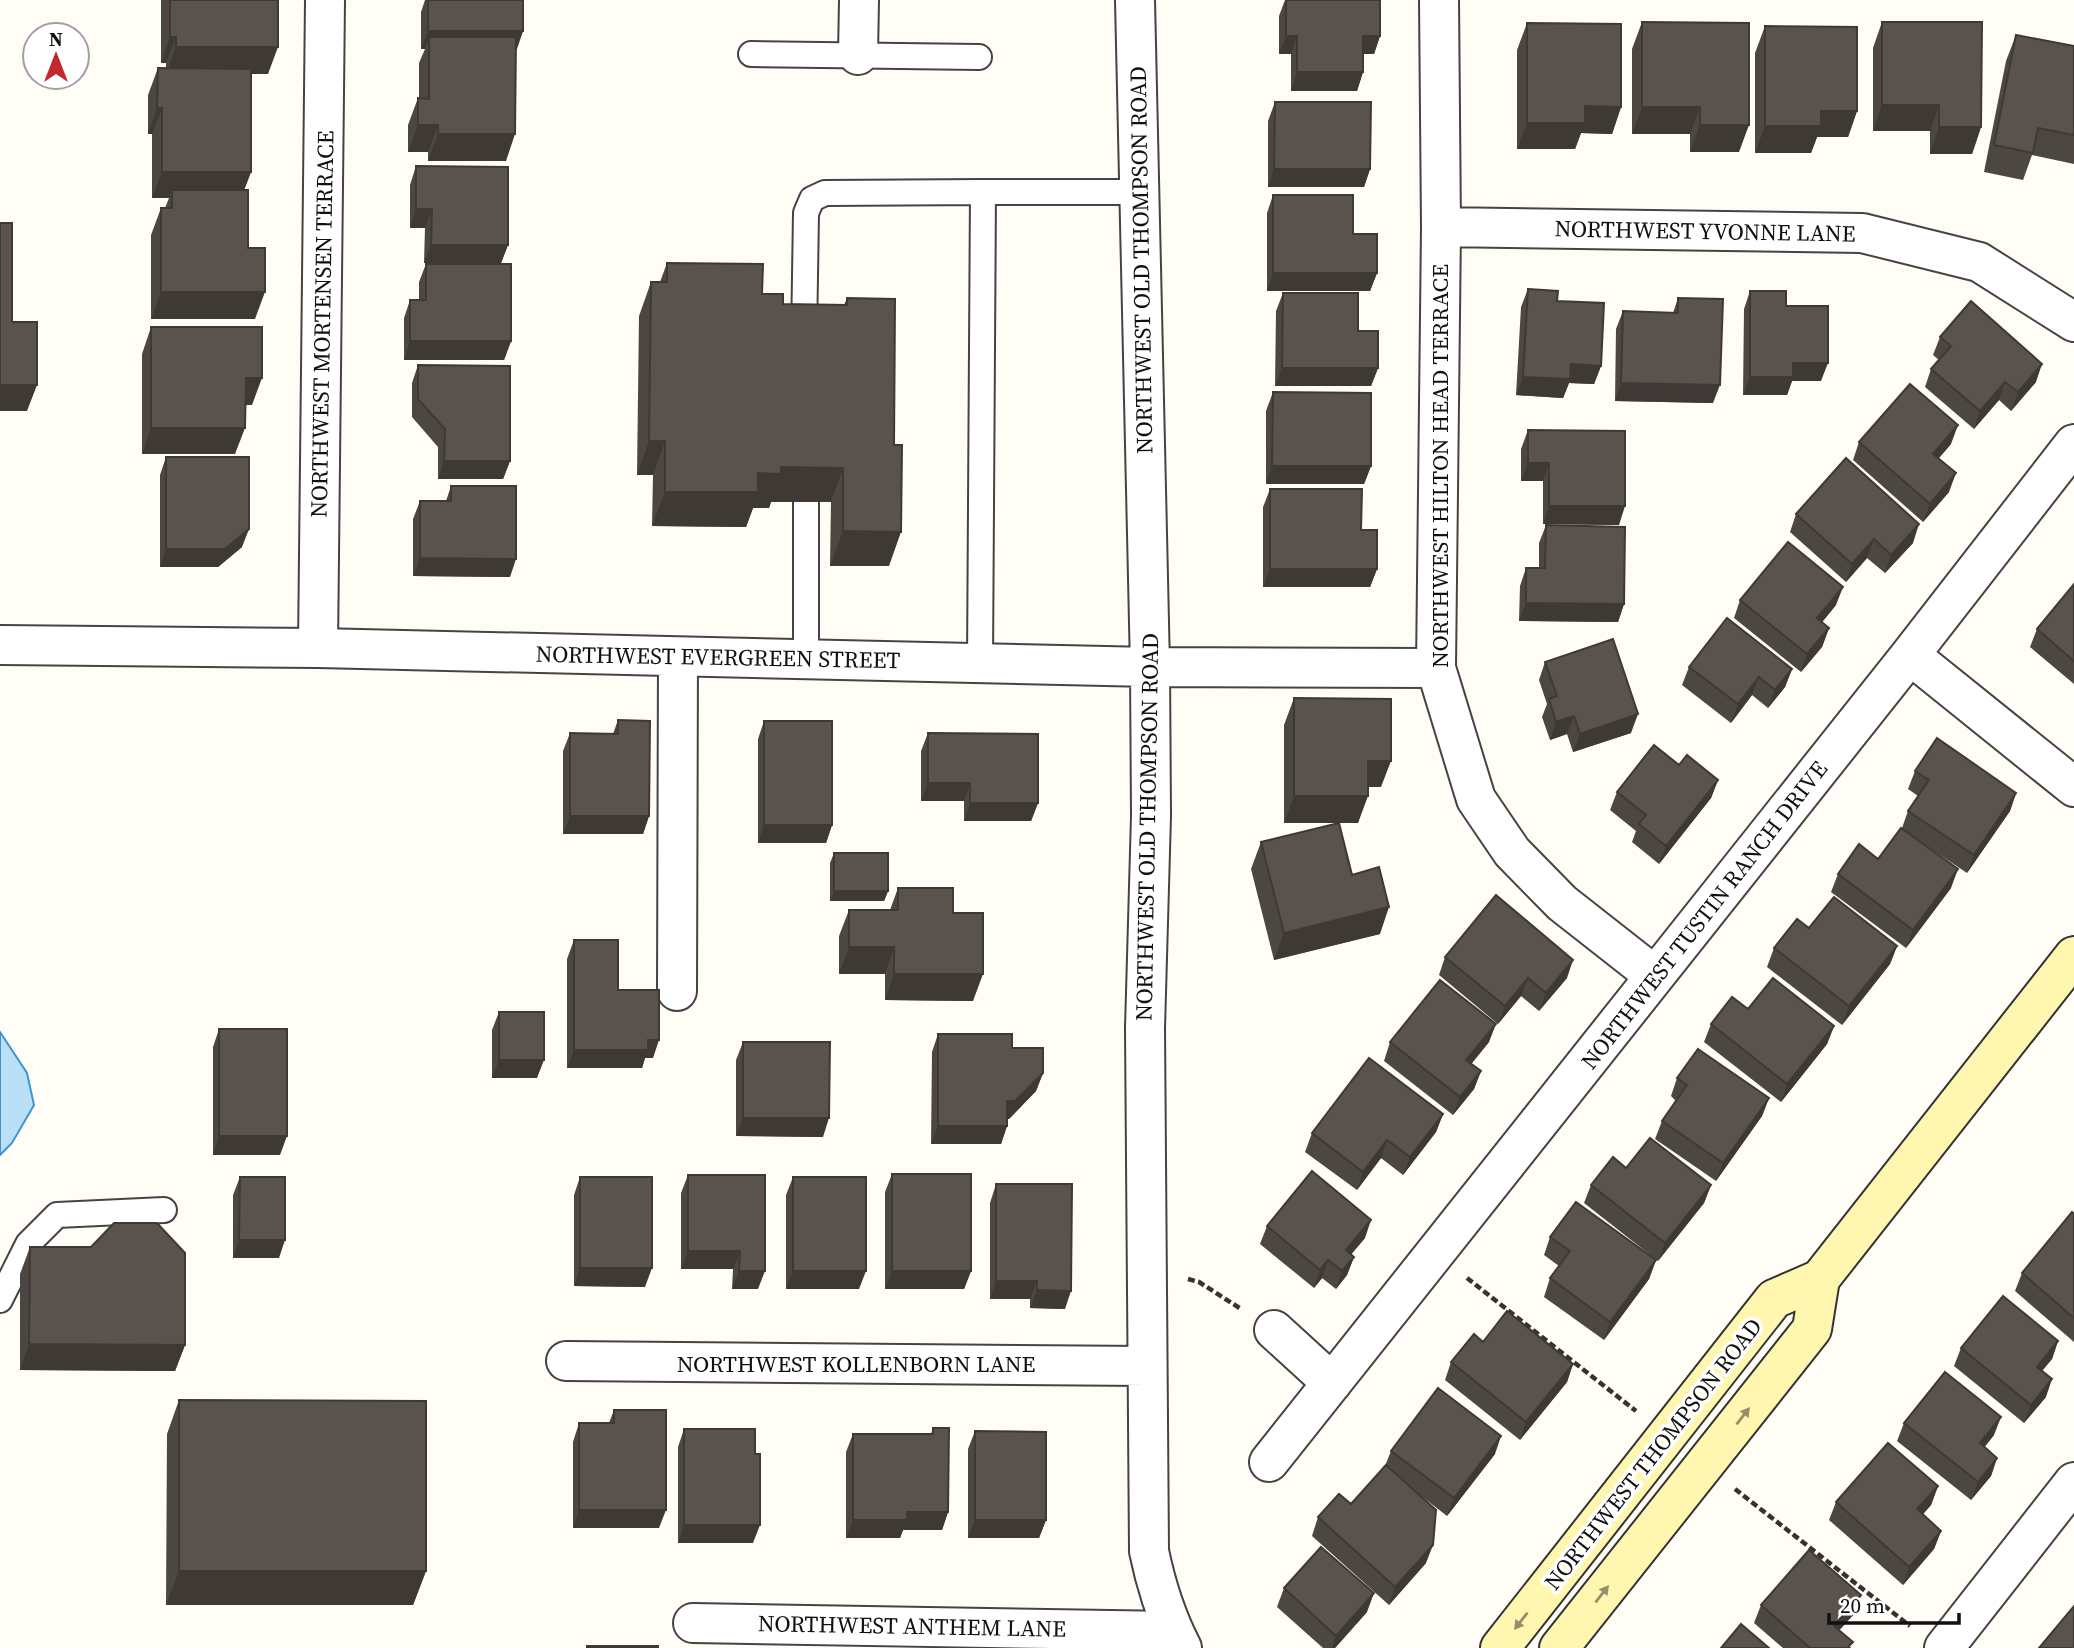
<svg xmlns="http://www.w3.org/2000/svg" width="2074" height="1648" viewBox="0 0 2074 1648" font-family="'Source Serif 4',serif">
	<rect width="100%" height="100%" fill="#fffdf5"/>
	<path fill="#b9e0f7" stroke="#3f96cf" stroke-width="2" d="M0 1032 27 1073 34 1105 12 1143 0 1155Z"/>
	<g fill="none" stroke-linecap="round" stroke-linejoin="round">
		<g stroke="#444" stroke-width="28">
			<path id="lane" d="M751 54 979 57
				M804 339 806 213 812 199 825 193 983 192
				M806 502V660
				M980 663 983 192H1138
				M0 1300 28 1244 57 1215 164 1210"/>
		</g>
		<g stroke="#444" stroke-width="42">
			<path id="street" d="M1135 0 1150 667 1151 816 1145 1028 1149 1551C1156 1585 1166 1617 1182 1648
				M1439 0 1441 227 1436 668 1476 799 1512 852 1562 903 1655 976
				M858 55 859 0
				M1441 227 1862 233 1979 262 2074 322
				M0 645 318 648 1150 667 1436 668
				M318 648 325 0
				M1910 655 2074 787
				M677 991 678 657
				M1274 1330 1332 1383
				M566 1361 1146 1366
				M1269 1462 1910 655 2074 444
				M693 1623 1173 1631
				M1944 1648 2074 1482"/>
		</g>
		<g stroke="#333" stroke-width="42">
			<path id="secondary" d="M1500 1648 1774 1299 1820 1279 2074 956
				M1559 1648 1812 1329 1820 1279"/>
		</g>
		<path stroke="#333" stroke-width="4.5" stroke-dasharray="7 3.5" stroke-linecap="butt" d="M1467 1278 1636 1411
			M1188 1279 1199 1282 1241 1309
			M1735 1489 1910 1626"/>
		<use href="#lane" stroke="#fff" stroke-width="24"/>
		<use href="#street" stroke="#fff" stroke-width="38"/>
		<use href="#secondary" stroke="#fff6b0" stroke-width="38"/>
	</g>
	<path fill="#4d4742" d="M161 0H278L268 74H251V172L244 190 248 248 255 319H151V235L161 208H165L169 198H152V134H148V95L158 68H166V63H161Z
		M425 0H523V31L516 49 506 161H428V152H408V125L418 98 419 99V63L425 49H421V12Z
		M1285 0H1380V36L1374 54H1363V72L1357 91H1291V54H1279V16Z
		M1642 22 1739 152H1690V134H1632V49Z
		M1882 22 1981 127 1972 154H1930V131H1873V48Z
		M1527 23 1621 107 1612 134 1581 133 1575 149H1517V50Z
		M1765 26 1857 111 1848 137H1817L1811 153H1755V53Z
		M2016 35 2074 46V164L2032 155 2023 180 1984 172 2006 61Z
		M1275 102 1370 169 1364 187H1268V121Z
		M416 166 508 245 501 263H424L425 228H410V185Z
		M1273 195 1353 234 1377 273 1370 291H1267V213Z
		M667 263 762 294 783 304 844 305 847 298 889 566H830L831 502H771L769 508H753L746 527 652 526 653 475H637L639 316 651 282H660Z
		M426 264 511 341 504 360H404V318L410 300H419V282Z
		M1528 289 1557 301 1601 366 1594 384 1569 383 1563 398 1516 395 1521 307Z
		M1750 291 1786 306 1821 381H1792L1787 395H1743L1744 309Z
		M1283 293 1358 331 1378 368 1371 386H1275L1276 311Z
		M1678 298 1713 403 1615 401 1616 329 1623 311 1673 313Z
		M151 327 252 405H245L235 454H142V354Z
		M1940 337 2036 382 2011 411 1999 400 1974 429 1925 387 1931 369 1939 360 1933 355Z
		M418 365 510 461 503 479H438V447L412 417V383Z
		M1273 392 1371 466 1364 484H1266V411Z
		M1528 430 1619 525 1543 524V481H1521V449Z
		M1859 442 1951 444 1938 459 1949 492 1923 522 1853 460Z
		M166 457 242 547 218 567H160V475Z
		M451 486 510 577 413 576V519L420 501H446Z
		M1270 489 1361 530 1377 569 1370 587H1263V507Z
		M1796 514 1913 543 1885 573 1867 558 1846 582 1790 532Z
		M1546 525 1624 604 1618 622 1519 621 1520 586 1526 568H1539V543Z
		M2074 584V684L2030 647 2037 629Z
		M1740 600 1836 605 1822 622 1829 628 1822 647 1801 672 1734 618Z
		M1545 662 1631 733 1573 752 1567 734 1550 740 1542 717 1547 704 1539 680Z
		M1689 667 1792 669 1785 687 1768 708 1752 695 1731 723 1682 685Z
		M1294 698 1381 787H1368L1358 823H1339L1352 875 1380 934 1274 960 1251 869 1261 842 1339 823H1284V725Z
		M618 720 649 816 643 834H563V751L570 733 613 734Z
		M764 721 832 825 826 843H758V739Z
		M928 733 1038 803 1031 821H964V801H921V751Z
		M1679 765 1718 780 1711 798 1659 864 1632 842 1636 831 1610 810 1617 792Z
		M1915 771 2016 793 2010 811 1967 873 1913 837 1951 888 1906 948 1831 892 1838 874 1878 859 1902 828 1908 811 1918 796 1908 789Z
		M834 853 888 891 884 901H830V863Z
		M898 888 953 913 973 1001 885 1000V974H839V936L849 910H890Z
		M1809 928 1897 946 1890 964 1842 1025 1767 967 1774 948Z
		M574 940 618 990 653 1058H645L642 1068H567V959Z
		M1445 957 1567 978 1539 1011 1521 996 1498 1024 1439 975Z
		M1748 1009 1834 1026 1827 1044 1781 1102 1704 1042 1711 1024Z
		M499 1012 537 1078H492V1030Z
		M219 1029 280 1155H213V1047Z
		M938 1034 1012 1048 1043 1073 1036 1091 1009 1119H1007V1126L1001 1144H931L932 1052Z
		M743 1042 823 1137 736 1136V1060Z
		M1390 1042H1489L1471 1064 1481 1071 1474 1089 1453 1115 1384 1061Z
		M1677 1078 1769 1098 1762 1116 1716 1181 1655 1139 1662 1121 1676 1101 1671 1096Z
		M1443 1114 1436 1132 1403 1175 1381 1158 1357 1190 1305 1152 1312 1133Z
		M1626 1168 1711 1185 1704 1203 1658 1261 1584 1203 1591 1185Z
		M892 1174 971 1271 964 1289H885V1192Z
		M688 1175H765L758 1289H732L733 1269H681V1193Z
		M240 1177 279 1258H233V1195Z
		M580 1177 645 1287 574 1286V1195Z
		M793 1177 859 1289H786V1195Z
		M996 1184 1065 1309 1030 1308V1299H990V1203Z
		M2074 1214V1342L2015 1291 2022 1273Z
		M1267 1226 1365 1238 1351 1254 1354 1257 1347 1275 1336 1289 1322 1278 1314 1288 1260 1244Z
		M1550 1237 1656 1260 1649 1279 1604 1340 1544 1297 1550 1278 1559 1266 1544 1255Z
		M30 1247H91L185 1345 175 1371 20 1370V1274Z
		M2058 1341 2052 1359 2042 1371 2046 1397 2024 1423 1954 1366 1961 1348Z
		M1483 1342 1573 1364 1567 1382 1520 1440 1445 1380 1451 1362Z
		M179 1400 426 1571 413 1605H166L167 1434Z
		M614 1410 659 1528H573V1442L579 1423H609Z
		M1904 1423 1994 1435 1984 1447 1997 1458 1991 1476 1971 1500 1897 1441Z
		M933 1428 948 1512 942 1530H903L900 1538H846V1452L853 1434H931Z
		M684 1429 753 1543H678V1447Z
		M975 1431 1046 1520 1039 1538H968V1449Z
		M1391 1451 1495 1454 1447 1516 1420 1495 1426 1563 1389 1605 1312 1536 1318 1517 1351 1504 1385 1466Z
		M1938 1486 1931 1505 1923 1514 1941 1531 1934 1549 1903 1585 1829 1520 1836 1502Z
		M1284 1588 1367 1612 1335 1648H1323L1277 1607Z
		M1861 1595 1855 1613 1839 1630 1851 1648H1783L1754 1623 1761 1605Z"/>
	<path fill="#3f3936" d="M428 31H523L517 49H429V37L425 49H421Z
		M1286 36H1297L1291 54H1279Z
		M1363 36H1380L1374 54H1357Z
		M170 37H176L166 63H161Z
		M176 47H278L268 74 166 73Z
		M1297 72H1363L1357 91H1291Z
		M1882 105H1939L1930 131H1873Z
		M1585 106 1621 107 1612 134 1581 133 1575 149H1517L1527 123Z
		M1642 107H1700L1690 134H1632Z
		M157 108H162L152 134H148Z
		M1821 111H1857L1848 137H1817L1811 153H1755L1765 126Z
		M418 125H438L428 152H408Z
		M1700 125H1749L1739 152H1690Z
		M1939 127H1981L1972 154H1930Z
		M438 134H515L506 161H428Z
		M1274 169H1370L1364 187H1268Z
		M162 172H251L241 198 172 190 169 198H152Z
		M416 209H432L425 228H410Z
		M431 245H508L501 263H424Z
		M1273 273H1377L1370 291H1267Z
		M161 292H265L255 319H151Z
		M410 341H511L504 360H404Z
		M1793 363H1828L1821 381H1792L1787 395H1743L1750 377Z
		M1571 364 1601 366 1594 384 1569 383 1563 398 1516 395 1523 377Z
		M2042 364 2036 382 2011 411 2018 392Z
		M1282 368H1378L1371 386H1275Z
		M246 378H262L252 405H236Z
		M2005 382 1999 400 1974 429 1980 411Z
		M1621 383 1720 385 1713 403 1615 401Z
		M0 385H37L27 411H0Z
		M1958 425 1951 444 1927 472 1933 454Z
		M151 428H245L235 454H142Z
		M649 441H665L653 475H637Z
		M444 461H510L503 479H438Z
		M1528 463H1549L1543 481H1521Z
		M1272 466H1371L1364 484H1266Z
		M781 467 843 468 831 502H771L769 508H753L746 527 652 526 665 492Z
		M1956 473 1949 492 1923 522 1930 504Z
		M1549 506H1625L1619 525 1543 524Z
		M1919 524 1913 543 1885 573 1891 555Z
		M249 529 242 547 218 567H160L166 549Z
		M843 531 901 532 889 566H830Z
		M1874 539 1867 558 1846 582 1852 564Z
		M420 558 516 559 510 577 413 576Z
		M1270 569H1377L1370 587H1263Z
		M1843 587 1836 605 1810 637 1817 618Z
		M1526 603 1624 604 1618 622 1519 621Z
		M1829 628 1822 647 1801 672 1807 654Z
		M1792 669 1785 687 1768 708 1775 690Z
		M1759 677 1752 695 1731 723 1738 704Z
		M1638 714 1631 733 1573 752 1580 734Z
		M1574 716 1567 734 1550 740 1556 722Z
		M1368 761H1391L1381 787H1359Z
		M1718 780 1711 798 1659 864 1666 846Z
		M928 783H970L964 801H921Z
		M2016 793 2010 811 1967 873 1974 855Z
		M1294 796H1368L1358 823H1284Z
		M970 803H1038L1031 821H964Z
		M570 816H649L643 834H563Z
		M764 825H832L826 843H758Z
		M1958 869 1951 888 1906 948 1913 930Z
		M834 891H888L884 901H830Z
		M1389 907 1380 934 1274 960 1284 933Z
		M1897 946 1890 964 1842 1025 1849 1006Z
		M849 947H894L885 974H839Z
		M1573 960 1567 978 1539 1011 1546 993Z
		M894 974H983L973 1001 885 1000Z
		M1528 978 1521 996 1498 1024 1505 1006Z
		M1496 1024 1489 1042 1460 1078 1466 1060Z
		M1834 1026 1827 1044 1781 1102 1787 1084Z
		M648 1040H659L653 1058H645L642 1068H567L574 1050Z
		M499 1060H544L537 1078H492Z
		M1481 1071 1474 1089 1453 1115 1460 1097Z
		M1043 1073 1036 1091 1009 1119H1001L1007 1101Z
		M1769 1098 1762 1116 1716 1181 1723 1163Z
		M1443 1114 1436 1132 1403 1175 1410 1157Z
		M743 1118H829L823 1137 736 1136Z
		M938 1126H1007L1001 1144H931Z
		M219 1136H287L280 1155H213Z
		M1387 1140 1381 1158 1357 1190 1363 1172Z
		M1711 1185 1704 1203 1658 1261 1665 1243Z
		M1371 1220 1365 1238 1339 1269 1346 1250Z
		M239 1240H285L279 1258H233Z
		M688 1251H740L733 1269H681Z
		M1354 1257 1347 1275 1336 1289 1342 1271Z
		M1328 1260 1322 1278 1314 1288 1320 1270Z
		M1656 1260 1649 1279 1604 1340 1610 1322Z
		M580 1268H652L645 1287 574 1286Z
		M739 1271H765L758 1289H732Z
		M793 1271H866L859 1289H786Z
		M892 1271H971L964 1289H885Z
		M996 1281H1037L1030 1299H990Z
		M1037 1290 1071 1291 1065 1309 1030 1308Z
		M2058 1341 2052 1359 2030 1385 2037 1367Z
		M29 1344 185 1345 175 1371 20 1370Z
		M1573 1364 1567 1382 1520 1440 1526 1422Z
		M2052 1379 2046 1397 2024 1423 2031 1405Z
		M2001 1417 1994 1435 1973 1462 1980 1443Z
		M1501 1436 1495 1454 1447 1516 1454 1498Z
		M1997 1458 1991 1476 1971 1500 1978 1482Z
		M1938 1486 1931 1505 1911 1528 1917 1509Z
		M579 1510H666L659 1528H573Z
		M907 1512H948L942 1530H903L900 1538H846L853 1520Z
		M975 1520H1046L1039 1538H968Z
		M684 1525H760L753 1543H678Z
		M1941 1531 1934 1549 1903 1585 1909 1567Z
		M1433 1545 1426 1563 1389 1605 1395 1587Z
		M179 1571H426L413 1605H166Z
		M1374 1593 1367 1612 1335 1648H1332L1336 1636Z
		M1861 1595 1855 1613 1827 1644 1834 1626Z"/>
	<path fill="#5a524d" stroke="#3f3936" stroke-width="2" d="M170 0H278V47H176V37H170Z
		M428 0H523V31H428Z
		M1286 0H1380V36H1363V72H1297V36H1286Z
		M1642 22 1749 23V125H1700V107H1642Z
		M1882 22H1982L1981 127H1939V105H1882Z
		M1527 23 1621 24V107L1585 106V123H1527Z
		M1765 26 1857 27V111H1821V126H1765Z
		M2016 35 2074 46V135L2038 128 2033 153 1994 145Z
		M429 37H516L515 134H438V125H418V98L429 99Z
		M158 68 251 69V172H162V108H157Z
		M1275 102H1371L1370 169H1274Z
		M416 166 508 167V245H431L432 209H416Z
		M172 190H248V248H265V292H161V208H172Z
		M1273 195H1353V234H1377V273H1273Z
		M0 223H12V322H37V385H0Z
		M667 263 763 264 762 294H783V304L847 305V298L895 299 894 445H902L901 532 843 531V468L781 467V474L758 473V492H665V441H649L651 282H667Z
		M426 264H511V341H410V300H426Z
		M1528 289 1558 291 1557 301 1604 303 1601 366 1571 364 1570 379 1523 377Z
		M1750 291H1786V306H1828V363H1793V377H1750Z
		M1283 293H1358V331H1378V368H1282Z
		M1678 298 1723 299 1720 385 1621 383 1623 311 1678 313Z
		M1971 301 2042 364 2018 392 2005 382 1980 411 1931 369 1951 346 1940 337Z
		M151 327H262V378H246L245 428H151Z
		M418 365 510 366V461H444L445 429 418 399Z
		M1910 384 1958 425 1933 454 1956 473 1930 504 1859 442Z
		M1273 392 1371 393V466H1272Z
		M1528 430 1625 431V506H1549V463H1528Z
		M166 457H249V529L225 549H166Z
		M1846 458 1919 524 1891 555 1874 539 1852 564 1796 514Z
		M451 486H516V559L420 558V501H451Z
		M1270 489H1362L1361 530H1377V569H1270Z
		M1546 525 1625 527 1624 604 1526 603V568H1545Z
		M1788 542 1843 587 1817 618 1829 628 1807 654 1740 600Z
		M2074 584V661L2037 629Z
		M1727 618 1792 669 1775 690 1759 677 1738 704 1689 667Z
		M1613 639 1638 714 1580 734 1574 716 1556 722 1549 699 1557 696 1545 662Z
		M1294 698 1391 699V761H1368V796H1294Z
		M618 720 650 721 649 816H570V733L618 734Z
		M764 721H832V825H764Z
		M928 733 1038 734V803H970V783H928Z
		M1937 738 2016 793 1974 855 1908 811 1929 780 1915 771Z
		M1654 745 1679 765 1687 755 1718 780 1666 846 1639 824 1646 815 1617 792Z
		M1339 823 1352 875 1379 867 1389 907 1284 933 1261 842Z
		M1901 828 1958 869 1913 930 1838 874 1859 844 1878 859Z
		M834 853H888V891H834Z
		M898 888H953V913H983V974H894V947H849V910H898Z
		M1496 895 1573 960 1546 993 1528 978 1505 1006 1445 957Z
		M1834 897 1897 946 1849 1006 1774 948 1797 919 1809 928Z
		M574 940H618V990H659V1040H648V1050H574Z
		M1773 978 1834 1026 1787 1084 1711 1024 1732 997 1748 1009Z
		M1440 980 1496 1024 1466 1060 1481 1071 1460 1097 1390 1042Z
		M499 1012H544V1060H499Z
		M219 1029H287V1136H219Z
		M938 1034H1012V1048H1043V1073L1015 1101H1007V1126H938Z
		M743 1042H830L829 1118H743Z
		M1698 1049 1769 1098 1723 1163 1662 1121 1687 1085 1677 1078Z
		M1369 1058 1443 1114 1410 1157 1387 1140 1363 1172 1312 1133Z
		M1650 1138 1711 1185 1665 1243 1591 1185 1613 1157 1626 1168Z
		M1312 1171 1371 1220 1346 1250 1354 1257 1342 1271 1328 1260 1320 1270 1267 1226Z
		M892 1174H971V1271H892Z
		M688 1175H765V1271H739L740 1251H688Z
		M240 1177H285V1240H239Z
		M580 1177H652V1268H580Z
		M793 1177H866V1271H793Z
		M996 1184H1072L1071 1291 1037 1290V1281H996Z
		M1576 1202 1656 1260 1610 1322 1550 1278 1570 1251 1550 1237Z
		M2072 1212 2074 1214V1318L2022 1273Z
		M114 1223H157L185 1253V1345L29 1344 30 1247H91Z
		M2003 1296 2058 1341 2037 1367 2052 1379 2031 1405 1961 1348Z
		M1507 1311 1573 1364 1526 1422 1451 1362 1474 1334 1483 1342Z
		M1945 1372 2001 1417 1980 1443 1997 1458 1978 1482 1904 1423Z
		M1438 1388 1501 1436 1454 1498 1391 1451Z
		M179 1400 426 1401V1571H179Z
		M614 1410H666V1510H579V1423H614Z
		M933 1428H949L948 1512H907V1520H853V1434H933Z
		M684 1429H755V1454H760V1525H684Z
		M975 1431 1046 1432V1520H975Z
		M1888 1443 1938 1486 1917 1509 1941 1531 1909 1567 1836 1502Z
		M1386 1465 1436 1510 1433 1545 1395 1587 1318 1517 1339 1494 1351 1504Z
		M1321 1547 1374 1593 1336 1636 1284 1588Z
		M1809 1550 1861 1595 1834 1626 1853 1642 1847 1648H1810L1761 1605Z
		M2074 1606V1648H2039Z
		M1741 1624 1769 1648H1721Z
		M587 1646H658V1648H587Z"/>
	<defs><path id="oneway-solid" d="M-6-.8H1V-3.2L6.5 0L1 3.2V.8H-6Z" transform="scale(1.75)"/></defs>
	<g fill="#948f68">
		<use href="#oneway-solid" transform="translate(1743 1416) rotate(-52)"/>
		<use href="#oneway-solid" transform="translate(1602 1594) rotate(-52)"/>
		<use href="#oneway-solid" transform="translate(1521 1621) rotate(128)"/>
	</g>
	<g text-anchor="middle" stroke-width="7" stroke-linejoin="round" paint-order="stroke">
		<g font-size="23" fill="#111" stroke="#fff">
			<text transform="translate(1705 231) rotate(1)" y="8">NORTHWEST YVONNE LANE</text>
			<text transform="translate(1141 260) rotate(-91)" y="8">NORTHWEST OLD THOMPSON ROAD</text>
			<text transform="translate(322 324) rotate(-89)" y="8">NORTHWEST MORTENSEN TERRACE</text>
			<text transform="translate(1440 466) rotate(-90)" y="8">NORTHWEST HILTON HEAD TERRACE</text>
			<text transform="translate(718 657) rotate(1)" y="8">NORTHWEST EVERGREEN STREET</text>
			<text transform="translate(1147 827) rotate(-89)" y="8">NORTHWEST OLD THOMPSON ROAD</text>
			<text transform="translate(1704 915) rotate(-52)" y="8">NORTHWEST TUSTIN RANCH DRIVE</text>
			<text x="856" y="1372">NORTHWEST KOLLENBORN LANE</text>
			<text transform="translate(1653 1454) rotate(-52)" y="8">NORTHWEST THOMPSON ROAD</text>
			<text transform="translate(912 1626) rotate(1)" y="8">NORTHWEST ANTHEM LANE</text>
		</g>
	</g>
	<g transform="translate(56 56)"><circle r="33" fill="#ffffff" stroke="#a0a0a0" stroke-width="2"/>
	<path d="M0-5L12 26L0 18L-12 26Z" fill="#c4262e"/>
	<text y="-10" font-size="19" font-weight="bold" text-anchor="middle" fill="#111111">N</text>
	</g>
	<path d="M1829 1613v10h130v-10" fill="none" stroke="#111111" stroke-width="3.5"/>
	<text x="1840" y="1613" font-size="21" fill="#111111" stroke="#ffffff" stroke-width="5" paint-order="stroke">20 m</text>
</svg>
